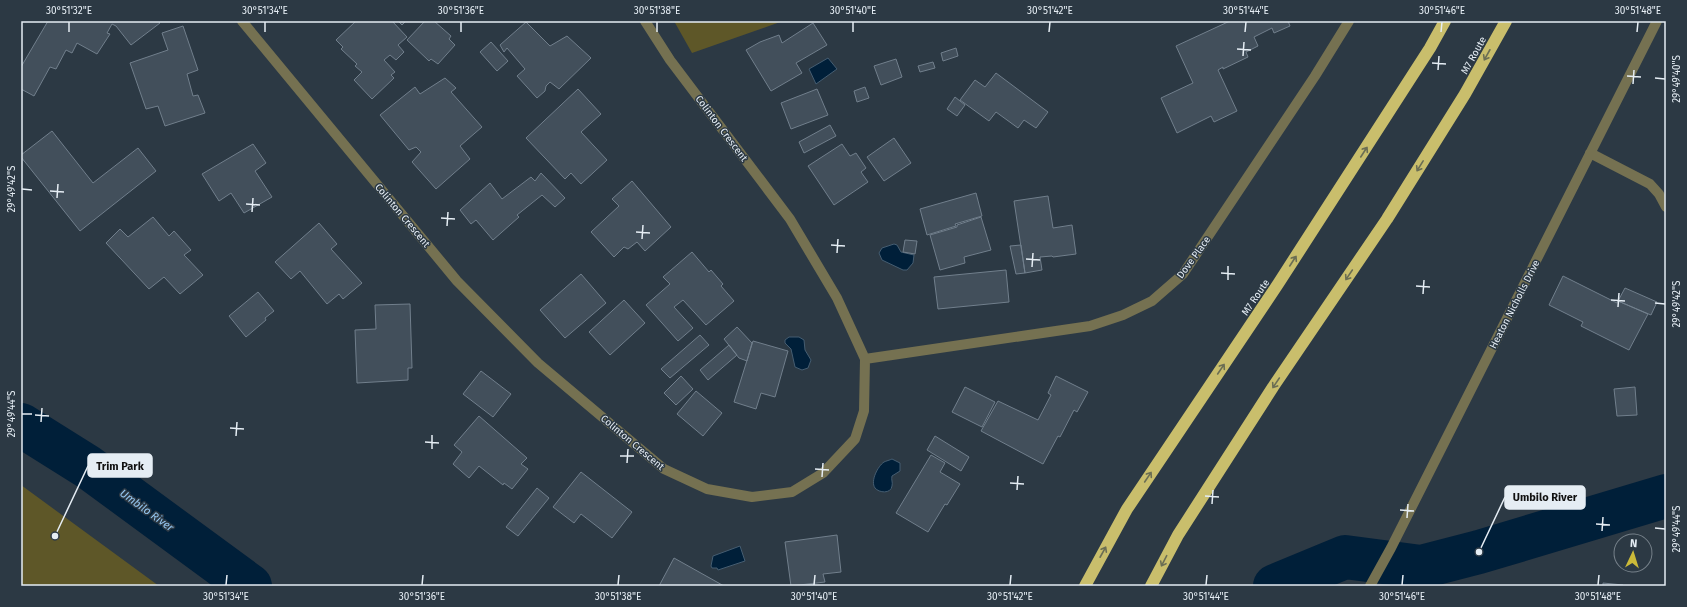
<svg xmlns="http://www.w3.org/2000/svg" width="1687" height="607" viewBox="0 0 1687 607" font-family="'Fira Sans',sans-serif">
	<rect width="100%" height="100%" fill="#2c3944"/>
	<path fill="#5e5728" d="M674 21H783L692 53Z
		M21 485 159 586H21Z"/>
	<path fill="#001f39" stroke="#455d71" d="M828 58 837 69 816 84 809 69Z
		M894 244 897 245 901 252 914 255 913 263 907 270H903L882 260 879 253 882 248Z
		M789 337H799L804 340 805 350 811 360 808 368 802 370 795 367 791 349 785 343V340Z
		M892 459 900 463V471L892 476C891 480 893 482 892 486 891 494 879 493 875 488 870 481 878 466 884 462 886 461 890 460 892 459Z
		M740 546 745 561 718 570 717 568H712L711 566 713 556Z"/>
	<g fill="none" stroke-linecap="round" stroke-linejoin="round">
		<path stroke="#001f39" stroke-width="44" d="M21 425 88 467 250 586
			M1275 586 1345 557 1421 567 1479 552 1666 496"/>
	</g>
	<path fill="#424f5b" stroke="#717f8c" d="M48 21H158L160 23 131 45 116 26 112 24 107 33 110 34 97 54 77 43 72 53 66 50 56 69 50 67 34 96 21 89V67Z
		M356 21H392L407 37 398 45 404 52 396 60 390 55 384 60 395 72 391 75 394 78 372 99 354 80 362 72 355 66 357 64 341 49 343 47 336 40Z
		M398 21H406L402 25Z
		M425 21H434L451 36 449 39 455 45 438 64 431 59 429 61 407 40Z
		M1230 21H1288L1290 26 1274 33 1272 28 1254 37 1258 46 1246 52 1248 57 1223 69V67L1218 70 1237 111 1214 122 1211 116 1177 133 1161 98 1193 83 1176 46Z
		M526 22 550 46 567 36 591 58 559 89 550 82 546 86 545 91 537 98 517 76 525 69 507 48 504 52 500 45Z
		M813 23 827 45 796 63 802 73 771 91 746 50 760 42 779 35 782 43Z
		M183 26 198 70 187 74 193 96 198 95 205 113 165 126 158 106 146 109 130 63 168 50 162 33Z
		M491 42 508 61 497 71 480 52Z
		M956 48 958 56 943 61 941 53Z
		M896 59 902 77 881 85 874 66Z
		M933 62 935 68 920 72 918 66Z
		M996 73 1048 112 1036 128 1024 120 1018 128 996 112 989 121 960 100 975 80 985 87Z
		M445 78 456 88 451 92 482 127 460 146 470 159 436 189 412 162 421 152 416 147 409 150 380 115 415 87 420 94Z
		M865 87 869 98 857 102 854 91Z
		M578 89 601 114 581 132 607 160 581 184 571 173 565 179 526 138Z
		M817 89 828 115 791 129 781 103Z
		M955 97 965 105 957 116 947 109Z
		M830 125 836 136 804 153 799 142Z
		M52 131 93 183 138 148 156 171 80 231 21 157V155Z
		M894 138 911 163 884 181 867 157Z
		M253 144 266 163 255 171 272 197 244 213 231 193 219 201 202 174Z
		M842 144 850 156 856 153 866 168 861 172 868 182 834 205 808 166Z
		M541 173 565 198 555 207 542 195 517 215 519 217 493 240 476 220 471 224 460 210 490 183 502 199 531 177 535 181Z
		M632 181 671 227 645 251 637 242 628 249 624 247 614 257 591 232 619 206 612 199Z
		M976 193 982 216 955 224 956 226 927 235 920 209Z
		M1048 196 1053 228 1072 225 1076 254 1053 257 1052 256 1040 257 1042 270 1025 273 1014 201Z
		M153 217 169 236 174 231 191 250 184 255 203 275 180 294 164 277 149 289 106 243 120 229 128 237Z
		M981 217 991 250 964 257 965 263 940 270 930 235 957 227V225Z
		M319 223 337 244 331 249 362 283 343 299 339 294 327 304 300 271 291 279 275 262Z
		M905 240 917 241 915 254 903 252Z
		M1021 245 1025 273 1016 274 1010 246Z
		M692 252 709 272 711 270 723 284 721 286 734 301 706 325 683 300 674 307 693 328 678 341 646 305 670 284 663 277Z
		M1006 270 1009 302 938 309 934 277Z
		M581 274 606 303 565 338 540 310Z
		M1563 276 1617 303 1618 301 1648 314 1629 350 1581 326 1583 322 1549 305Z
		M1625 288 1657 302 1651 315 1618 301Z
		M258 292 274 311 265 318 266 320 246 337 229 316Z
		M624 300 645 323 610 355 589 332Z
		M410 304 412 368H408V380L357 383 355 330 376 329 375 305Z
		M737 327 752 343 747 361 739 358 724 339Z
		M700 335 709 345 670 378 661 369Z
		M753 341 788 351 775 397 761 393 756 409 734 402Z
		M729 345 737 355 708 380 700 370Z
		M481 371 511 394 493 417 463 394Z
		M681 376 693 389 676 405 664 393Z
		M1056 376 1088 392 1077 412 1074 410 1060 437 1058 436 1043 464 981 431 998 401 1038 420 1051 395 1048 393Z
		M965 387 995 402 982 427 952 412Z
		M1635 387 1637 415 1617 416 1614 389Z
		M696 391 722 413 703 436 677 414Z
		M479 416 527 458 521 464 528 469 512 489 504 483 503 485 479 466 469 478 453 464 462 452 454 445Z
		M935 436 969 457 961 471 927 450Z
		M931 455 945 463 940 472 960 484 947 505 945 504 928 532 896 513Z
		M581 472 632 512 612 538 581 514 574 523 553 507Z
		M537 488 549 498 518 536 506 527Z
		M837 535 841 572 823 574 825 582 791 586 785 542Z
		M674 558 724 586H659Z
		M1603 583 1623 585 1622 586H1603Z
		M814 584V586H795Z"/>
	<g fill="none" stroke-linecap="round" stroke-linejoin="round">
		<path stroke="#757151" stroke-width="10" d="M242 21 457 281 538 363 664 469 707 489 752 497 792 492 823 473 855 439 864 411 865 359 837 298 790 219 670 60 645 21
			M1590 153 1650 184 1659 194 1666 207
			M865 359 1090 326 1123 315 1152 301 1183 274 1315 76 1349 21
			M1370 586 1391 548 1657 21"/>
		<path stroke="#c9be6c" stroke-width="12" d="M1085 586 1127 509 1278 284 1430 48 1445 21
			M1151 586 1178 535 1273 387 1387 219 1465 94 1506 21"/>
	</g>
	<defs><path id="oneway-shaft" d="M-6 0H5M1.5-3L5.5 0L1.5 3" fill="none" stroke-width="1.6" stroke-linecap="round" stroke-linejoin="round"/></defs>
	<g stroke="#6b6e54">
		<use href="#oneway-shaft" transform="translate(1487 55) rotate(119)"/>
		<use href="#oneway-shaft" transform="translate(1364 152) rotate(-57)"/>
		<use href="#oneway-shaft" transform="translate(1420 166) rotate(122)"/>
		<use href="#oneway-shaft" transform="translate(1293 261) rotate(-57)"/>
		<use href="#oneway-shaft" transform="translate(1349 275) rotate(124)"/>
		<use href="#oneway-shaft" transform="translate(1221 369) rotate(-56)"/>
		<use href="#oneway-shaft" transform="translate(1276 383) rotate(124)"/>
		<use href="#oneway-shaft" transform="translate(1148 477) rotate(-56)"/>
		<use href="#oneway-shaft" transform="translate(1103 552) rotate(-61)"/>
		<use href="#oneway-shaft" transform="translate(1164 561) rotate(117)"/>
	</g>
	<path fill="none" stroke="#e5edf4" stroke-width="1.5" d="M69 32V22M265 32V22M461 32V22M657 32V22M853 32V22M1049 32 1050 22M1245 32 1246 22M1441 32 1442 22M1637 32 1638 22M1237 49 1251 50M1243 56 1244 42M1432 63 1446 64M1438 70 1439 56M1627 76 1641 77M1655 78 1665 79M1633 84 1634 70M22 189 32 190M50 191 64 192M57 198 58 184M246 204 260 205M252 212 253 198M441 218 455 219M447 226 448 212M636 232 650 233M642 239 643 225M831 245 845 246M837 253 838 239M1026 259 1040 260M1032 267 1033 253M1221 273 1235 274M1228 280V266M1416 286 1430 287M1423 294 1424 280M1611 300 1625 301M1655 303 1665 304M1618 307 1619 293M22 414H32M35 415 49 416M41 422 42 408M230 428 244 429M236 436 237 422M425 442 439 443M432 449V435M620 456H634M627 463 628 449M815 469 829 470M822 477 823 463M1010 483 1024 484M1017 490 1018 476M1205 496 1219 497M1212 504 1213 490M1400 510 1414 511M1407 518 1408 504M1596 524 1610 525M1655 528 1665 529M1602 531 1603 517M226 585 227 575M422 585 423 575M618 585 619 575M814 585 815 575M1010 585 1011 575M1206 585 1207 575M1402 585 1403 575M1598 585 1599 575"/>
	<g text-anchor="middle" stroke-width="3" stroke-linejoin="round" paint-order="stroke">
		<g font-size="10" fill="#e5edf4" stroke="#2c3944">
			<text transform="translate(1473 55) rotate(-61)" y="4">M7 Route</text>
			<text transform="translate(722 128) rotate(53)" y="4">Colinton Crescent</text>
			<text transform="translate(403 215) rotate(50)" y="4">Colinton Crescent</text>
			<text transform="translate(1193 257) rotate(-54)" y="4">Dove Place</text>
			<text transform="translate(1255 297) rotate(-56)" y="4">M7 Route</text>
			<text transform="translate(1514 304) rotate(-63)" y="4">Heaton Nicholls Drive</text>
			<text transform="translate(633 442) rotate(40)" y="4">Colinton Crescent</text>
		</g>
		<g font-size="11" font-style="italic" fill="#96c8f3" stroke="#2c3944">
			<text transform="translate(147 510) rotate(36)" y="4">Umbilo River</text>
		</g>
	</g>
	<path fill="none" stroke="#e5edf4" stroke-width="1.5" d="M55 536L88 466M1479 552L1505 497"/>
	<g fill="#e5edf4" stroke="#2c3944" stroke-width="1.5">
		<circle cx="55" cy="536" r="4"/>
		<circle cx="1479" cy="552" r="4"/>
	</g>
	<g fill="#e5edf4" stroke="#e5edf4" stroke-width="1.5">
		<rect x="88" y="454" width="64" height="23" rx="4"/>
		<rect x="1505" y="486" width="80" height="23" rx="4"/>
	</g>
	<g font-size="11" text-anchor="middle" font-weight="bold" fill="#111">
		<text x="120" y="470">Trim Park</text>
		<text x="1545" y="501">Umbilo River</text>
	</g>
	<rect width="1687" height="607" fill="none" stroke="#2c3944" stroke-width="44"/>
	<g transform="translate(1633 553) rotate(4)"><circle r="19" fill="#2c3944" stroke="#76818a"/>
	<path d="M0-3L7 15L0 10L-7 15Z" fill="#cbba39"/>
	<text y="-6" font-size="11" font-weight="bold" text-anchor="middle" fill="#e5edf4">N</text>
	</g>
	<rect x="22" y="22" width="1643" height="563" fill="none" stroke="#e5edf4" stroke-width="1.5"/>
	<g font-size="10" text-anchor="middle" fill="#e5edf4">
		<text x="69" y="14">30°51'32"E</text>
		<text x="265" y="14">30°51'34"E</text>
		<text x="461" y="14">30°51'36"E</text>
		<text x="657" y="14">30°51'38"E</text>
		<text x="853" y="14">30°51'40"E</text>
		<text x="1050" y="14">30°51'42"E</text>
		<text x="1246" y="14">30°51'44"E</text>
		<text x="1442" y="14">30°51'46"E</text>
		<text x="1638" y="14">30°51'48"E</text>
		<text transform="translate(1676 79) rotate(-90)" y="4">29°49'40"S</text>
		<text transform="translate(11 189) rotate(-90)" y="4">29°49'42"S</text>
		<text transform="translate(1676 304) rotate(-90)" y="4">29°49'42"S</text>
		<text transform="translate(11 414) rotate(-90)" y="4">29°49'44"S</text>
		<text transform="translate(1676 529) rotate(-90)" y="4">29°49'44"S</text>
		<text x="226" y="600">30°51'34"E</text>
		<text x="422" y="600">30°51'36"E</text>
		<text x="618" y="600">30°51'38"E</text>
		<text x="814" y="600">30°51'40"E</text>
		<text x="1010" y="600">30°51'42"E</text>
		<text x="1206" y="600">30°51'44"E</text>
		<text x="1402" y="600">30°51'46"E</text>
		<text x="1598" y="600">30°51'48"E</text>
	</g>
</svg>
